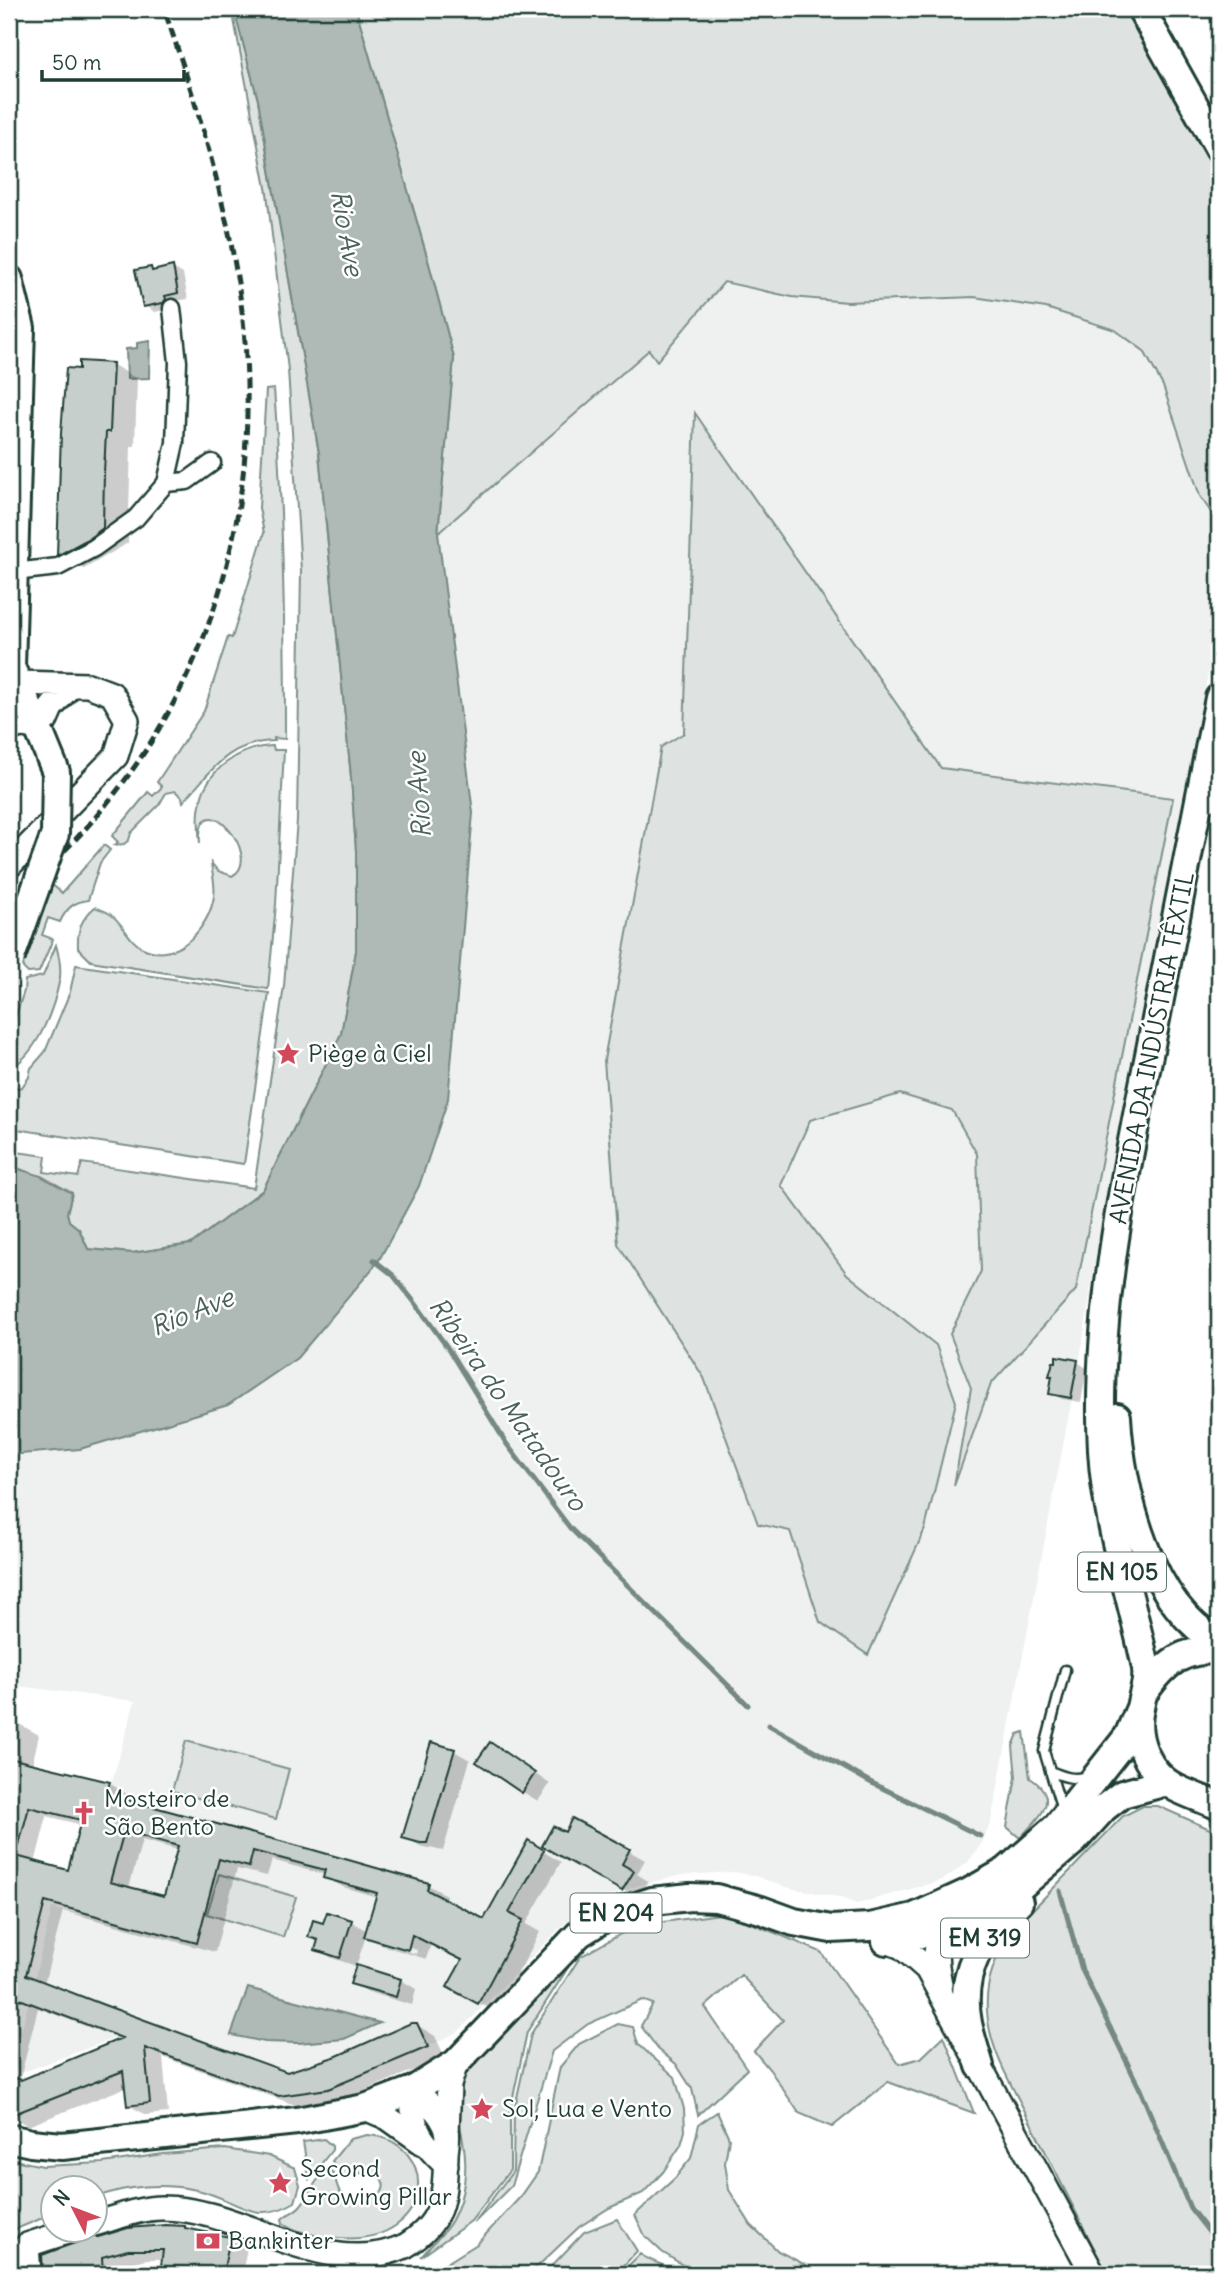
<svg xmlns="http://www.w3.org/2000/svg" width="1228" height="2283" viewBox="0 0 1228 2283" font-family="Delius,sans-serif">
	<rect width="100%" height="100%" fill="#fff"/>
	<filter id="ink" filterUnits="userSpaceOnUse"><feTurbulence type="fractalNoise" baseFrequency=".0143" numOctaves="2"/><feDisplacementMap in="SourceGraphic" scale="14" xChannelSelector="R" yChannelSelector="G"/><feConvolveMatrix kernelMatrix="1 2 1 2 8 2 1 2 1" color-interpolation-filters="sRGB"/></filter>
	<g filter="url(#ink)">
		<path fill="#eef1f0" d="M724 282 792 297 847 302 974 297 1046 308 1115 330 1144 351 1163 386 1200 496 1219 524V617L1097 1248 1083 1341 991 1822 982 1843 968 1862 943 1880 857 1904 838 1897 785 1887 755 1876 735 1872 681 1875 637 1886 608 1897 565 1923 459 2031 428 2047 328 2089 279 2096 115 2038 23 2072 12 2069 52 1908 85 1916 117 1795 109 1792 135 1701 9 1685V1455L80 1449 378 1262 419 1186 448 1099 473 813 438 533 649 350 658 361Z"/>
		<path fill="#dee3e2" stroke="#7e908b" stroke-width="2" d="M232 9H234L258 100 319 453 351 777 356 851V951L341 1034 263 1190 191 1244 132 1253 88 1249 79 1229 69 1221 67 1213 72 1193 12 1165 9 1166V1151L46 1156 44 1172 78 1177 82 1163 254 1188 284 986 297 820 301 570 288 370 267 193Z
			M356 9H1125L1219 178V524L1200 496 1163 386 1144 351 1115 330 1046 308 974 297 847 302 792 297 724 282 657 361 649 350 438 533 454 358 429 264Z
			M274 389C283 506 285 622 285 739L274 738V741C226 743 213 770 183 802L182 797 175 791 166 793 159 805 131 833 129 840 124 844 115 845 118 842 112 836 148 792 153 796 162 787 157 782 204 711 228 637 232 638 264 533 259 508 266 390Z
			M695 413 941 768 1173 798 1076 1290 991 1384 954 1486 971 1388 950 1334 981 1271 977 1154 952 1110 900 1094 810 1120 781 1185 847 1274 936 1345 956 1402 925 1529 868 1655 820 1622 790 1531 758 1524 704 1378 618 1244 604 1060 661 747 684 733Z
			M273 746 274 750H284L276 904 268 989 91 961 78 948C77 930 81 919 95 907 100 909 106 911 110 914 124 923 128 942 145 949 178 964 210 926 214 896 216 886 212 873 211 863L218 871 232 876C267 857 196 778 200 844 199 831 197 818 200 805 205 770 240 747 273 746Z
			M104 845 110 850 100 863 88 900C73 902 66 909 60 922L48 918 42 935 53 939 39 972 28 973 23 968 24 960 50 883 62 893Z
			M56 945C59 955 61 968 60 978 54 1009 37 1055 9 1069V1036L24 991 25 980 43 976Z
			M76 965 269 993 244 1164 9 1128V1080L17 1088 22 1087 29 1077 31 1068 45 1052 70 992Z
			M1024 1732 1030 1778C1063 1799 1038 1818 1020 1838L1007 1827 1016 1777 1013 1746 1018 1734Z
			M186 1741 289 1769 276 1819 172 1791Z
			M1143 1806H1158L1212 1830 1219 1831V2274H1107C1082 2224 1057 2175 1032 2125 1014 2089 989 2051 987 2010 985 1980 996 1954 1013 1930L1123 1816Z
			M219 1874 296 1897 283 1937 207 1914Z
			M727 1913 821 1952 899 2064 921 2058 944 2036 974 2113 888 2082 832 2127 799 2113 770 2070 754 2051 783 2020 741 1975 705 2007 747 2069 698 2115 692 2089 676 2064 658 2049 641 2026 653 2004 642 2000 588 2024 552 2051 511 2186 474 2223 513 2171 514 2111 531 2034 580 1957 635 1926Z
			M576 1955 527 2032 510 2111V2170L471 2221 421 2257C431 2245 445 2233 452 2220 465 2196 468 2167 463 2141 458 2113 454 2099 464 2072Z
			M618 2024 633 2027 638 2044 675 2077 684 2109 685 2131 681 2145 663 2172 643 2193 609 2208 579 2227 538 2266 526 2274 431 2273 477 2244 522 2195 538 2172 560 2067 579 2044Z
			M717 2112 729 2138 725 2163 729 2190 751 2225 778 2251 823 2274H697L662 2252 645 2236 635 2215 675 2178 691 2158 699 2124Z
			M367 2135C441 2140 437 2246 339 2238 320 2237 299 2234 283 2223L282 2219C287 2214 295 2212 300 2206 310 2195 316 2175 330 2170 339 2179 334 2191 346 2197 360 2204 395 2197 380 2177 369 2171 355 2172 344 2179L332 2161 350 2139Z
			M324 2139 332 2146V2150L309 2179 303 2142Z
			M225 2149 269 2156 295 2168 300 2185 295 2202C253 2227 238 2199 197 2190 164 2183 126 2185 95 2198L94 2188H52V2214L9 2232V2159L43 2166 103 2163 163 2154Z
			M617 2219 637 2251 616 2274H605L601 2266 590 2267 585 2274H579V2271L576 2274H544L584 2232Z
			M640 2254C654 2264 668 2265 682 2274H620Z"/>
		<path fill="#afbab7" stroke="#758883" stroke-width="2" d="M234 9H356L429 264 454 358 438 533 473 813 448 1099 419 1186 378 1262 297 1358 228 1405 80 1449 9 1455V1166L41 1176 72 1193 67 1213 69 1221 79 1229 88 1249 132 1253 191 1244 263 1190 341 1034 356 951V851L351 777 319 453 258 100Z
			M150 341 149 378 127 379 126 349 137 348V343Z
			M248 1988 380 2023 344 2039 298 2043 265 2042 231 2035Z"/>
		<path fill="#0003" fill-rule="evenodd" d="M1203 9H1219V39Z
			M173 268 183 274 188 299 175 301 174 308 155 312 145 306 151 269 155 272Z
			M112 364 137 379 135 446H131L128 543 84 569 59 555Z
			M1077 1362 1087 1368 1081 1402 1062 1399 1051 1393Z
			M9 1722 21 1725 39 1735 32 1765 109 1783 127 1794 125 1801 428 1885 446 1895 445 1901 485 1921 528 1843 561 1862 526 1924 540 1932 497 2013 468 1997 464 1960 431 1944 426 1959 384 1946 366 1936 356 1966 332 1958 317 1949 319 1942 310 1936 324 1925 328 1914 352 1922 367 1931 377 1897 343 1887 325 1877 326 1875 272 1860 267 1876 237 1869 215 1952 63 1911 44 1984 287 2074 338 2058 417 2025 435 2036 445 2057 347 2098 298 2106 163 2057 168 2113 146 2115 128 2105 127 2087 28 2126 10 2115 9 2112ZM47 1816 82 1825 70 1872 35 1863ZM142 1840 178 1850 165 1898 129 1888ZM383 1940 417 1950 416 1954 383 1944ZM38 2008 122 2040 19 2083Z
			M454 1751 470 1760 443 1851 420 1846 404 1837Z
			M506 1754 550 1784 538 1801 523 1792Z
			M565 1835 629 1851 645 1860 637 1874 648 1881 639 1899 544 1846Z
			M357 1967 401 1980 416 1989 412 2005 368 1992 352 1983Z
			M189 2231 229 2238 247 2248 242 2274H161L163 2259H147L119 2266V2274H43V2256Z
			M14 2268 24 2274H9V2270Z"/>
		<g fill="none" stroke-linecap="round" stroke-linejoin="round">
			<path stroke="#758883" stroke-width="5" d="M374 1260 393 1275 416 1304 447 1347 506 1443 570 1528 748 1705
				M769 1725 870 1782 980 1836
				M1060 1891 1082 1970 1139 2087 1190 2208 1219 2245"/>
		</g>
		<path fill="#c7cfcc" stroke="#1f3d34" stroke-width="2" fill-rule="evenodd" d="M173 266 178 293 165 296 166 299 163 303 143 307 135 270 151 267 152 271Z
			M79 361 113 363 110 432H106L104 472 103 528 88 539 57 556 61 433 66 368 79 369Z
			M1056 1356 1078 1360 1071 1398 1049 1394 1052 1376H1049L1053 1362H1056Z
			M431 1742 455 1749 427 1843H420L402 1838Z
			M490 1742 535 1773 522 1793 476 1762Z
			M9 1758 110 1782 106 1794 310 1849 429 1883 427 1890 484 1919 528 1840 544 1850 509 1913 523 1920 478 2004 447 1987 462 1960 412 1935 408 1950 364 1937 377 1893 323 1878 325 1870 253 1851 249 1867 219 1859 197 1943 45 1902 26 1975 104 2005 287 2072 337 2056 411 2023H417L428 2047 328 2089 279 2096 145 2048 150 2103 127 2106 123 2071 9 2116V2076L21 2080 122 2038 9 1995ZM29 1807 81 1820 68 1870 16 1856ZM124 1831 178 1846 164 1896 110 1882Z
			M572 1818 630 1849 622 1864 634 1871 622 1891 542 1846 553 1826 565 1832Z
			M327 1912 352 1920 340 1958 315 1950 318 1940 308 1937 313 1920 323 1923Z
			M356 1965 401 1979 396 1997 350 1984Z
			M166 2225 185 2226V2228L230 2237 223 2274H160L163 2250H128L102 2257 103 2274H43L42 2255 90 2237H98L128 2228Z"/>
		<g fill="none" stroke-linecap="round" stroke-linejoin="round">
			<g stroke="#1f3d34" stroke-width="13">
				<path id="lane" d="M1050 1771C1062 1776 1074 1781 1087 1776
					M1060 1809V1803L1044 1751 1065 1670"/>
			</g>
			<g stroke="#1f3d34" stroke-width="21">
				<path id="street" d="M166 483 187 481 212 463
					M14 572 58 567 94 548 136 518 166 483 175 443 178 362 172 308
					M9 735C19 725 28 729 40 733
					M1198 809 1219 797
					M9 2250 27 2245"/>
			</g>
			<g stroke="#1f3d34" stroke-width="28">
				<path id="secondary" d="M40 733 51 708 71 685
					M9 866 116 756 127 720 112 694 88 685 18 683
					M886 1941 902 1947 927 1969 1093 2274
					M940 1984C935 1959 932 1938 951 1918
					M413 2090C410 2127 420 2141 446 2165
					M365 2108 388 2118 423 2143
					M447 2131 449 2085 456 2063
					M94 2224C115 2218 140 2208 161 2208 243 2207 325 2283 405 2246 444 2222 444 2199 446 2156 446 2148 449 2137 447 2130 441 2112 427 2101 413 2090
					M29 2274 27 2245 73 2230"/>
			</g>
			<g stroke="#1f3d34" stroke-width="32">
				<path id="primary" d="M1141 9 1219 149
					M9 279 21 328 11 667 40 733
					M1219 698C1196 817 1172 936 1149 1055 1123 1183 1095 1319 1102 1450 1106 1523 1130 1592 1145 1663 1149 1680 1143 1691 1140 1708 1133 1739 1148 1773 1176 1788 1190 1795 1205 1800 1219 1806
					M1117 1417C1121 1490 1149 1606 1219 1642
					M1146 1690C1167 1661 1182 1650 1219 1650
					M886 1941 921 1934 980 1913 1014 1892 1075 1840 1104 1808 1122 1794 1167 1782
					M980 2066C976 2052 971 2038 968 2023 958 1972 982 1934 1019 1902
					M9 2138 31 2143 62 2146 297 2121 365 2108 413 2090 456 2063 579 1934 609 1915 652 1901 690 1897 716 1898 761 1910 794 1922 831 1929 870 1927 914 1917 969 1892 1006 1871 1057 1826 1128 1736 1139 1710"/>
			</g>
			<use href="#lane" stroke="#fff" stroke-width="8"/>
			<use href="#street" stroke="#fff" stroke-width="16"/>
			<use href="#secondary" stroke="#fff" stroke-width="23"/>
			<use href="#primary" stroke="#fff" stroke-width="26"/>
			<path stroke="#1f3d34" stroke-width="5" stroke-dasharray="10 5" stroke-linecap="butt" d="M9 901C190 754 269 542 242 311 229 208 198 107 164 9"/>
			<g stroke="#1f3d34" stroke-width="32" stroke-linecap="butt">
				<path id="primary-bridge" d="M11 957 55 834 56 772 40 733"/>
			</g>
			<use href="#primary-bridge" stroke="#fff" stroke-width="26"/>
		</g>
	</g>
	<defs>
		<g id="sight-bare" transform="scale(1.89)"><path d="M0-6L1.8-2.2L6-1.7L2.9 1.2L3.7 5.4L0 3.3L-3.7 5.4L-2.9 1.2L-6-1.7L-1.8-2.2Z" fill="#d1495b" stroke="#fff" stroke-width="2.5" paint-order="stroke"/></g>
		<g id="church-bare" transform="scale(1.89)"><path d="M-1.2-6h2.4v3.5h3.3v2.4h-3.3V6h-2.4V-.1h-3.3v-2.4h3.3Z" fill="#d1495b" stroke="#fff" stroke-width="2.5" paint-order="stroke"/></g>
		<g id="bank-bare" transform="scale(1.89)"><path d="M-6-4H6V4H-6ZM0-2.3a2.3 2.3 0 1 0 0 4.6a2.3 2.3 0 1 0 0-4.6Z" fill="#d1495b" stroke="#fff" stroke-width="2.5" paint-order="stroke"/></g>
	</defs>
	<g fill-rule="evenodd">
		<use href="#sight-bare" x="288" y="1054"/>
		<use href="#church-bare" x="84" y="1813"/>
		<use href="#sight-bare" x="482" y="2109"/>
		<use href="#sight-bare" x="280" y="2183"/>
		<use href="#bank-bare" x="208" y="2241"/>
	</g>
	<g text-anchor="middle" stroke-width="5" stroke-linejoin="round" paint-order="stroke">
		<g fill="#fff" stroke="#627771" stroke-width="2">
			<rect x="1078" y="1552.5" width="88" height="39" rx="5"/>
			<rect x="570.5" y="1893.5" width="91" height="39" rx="5"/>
			<rect x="941" y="1918.5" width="88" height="39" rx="5"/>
		</g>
		<g font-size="23" font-weight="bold" fill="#1f3d34">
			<text x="1122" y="1580">EN 105</text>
			<text x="616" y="1921">EN 204</text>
			<text x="985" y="1946">EM 319</text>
		</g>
		<g font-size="24" fill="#1f3d34" stroke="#fff">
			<text transform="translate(1152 1048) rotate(-79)" y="8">AVENIDA DA INDÚSTRIA TÊXTIL</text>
		</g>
		<g font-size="24" fill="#1f3d34" stroke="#fff" text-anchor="start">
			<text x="308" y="1062">Piège à Ciel</text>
			<text x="104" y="1807">Mosteiro de<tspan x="104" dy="28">São Bento</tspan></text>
			<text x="502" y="2117">Sol, Lua e Vento</text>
			<text x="300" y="2177">Second<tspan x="300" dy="28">Growing Pillar</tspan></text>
			<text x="228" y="2249">Bankinter</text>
		</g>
		<g font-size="26" font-style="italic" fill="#4a625b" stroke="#fff">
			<text transform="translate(347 233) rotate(80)" y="9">Rio Ave</text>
			<text transform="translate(419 795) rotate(-94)" y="9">Rio Ave</text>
			<text transform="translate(192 1312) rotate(-22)" y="9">Rio Ave</text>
			<text transform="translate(508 1404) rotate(55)" y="9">Ribeira do Matadouro</text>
		</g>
	</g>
	<rect width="1228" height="2283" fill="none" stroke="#fff" stroke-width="35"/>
	<rect x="18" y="18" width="1193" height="2248" fill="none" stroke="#1f3d34" stroke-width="2.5" filter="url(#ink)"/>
	<g transform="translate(74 2209) rotate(312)"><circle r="33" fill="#ffffff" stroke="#a5b1ae" stroke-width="2"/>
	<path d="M0-5L12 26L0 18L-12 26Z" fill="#d1495b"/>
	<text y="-10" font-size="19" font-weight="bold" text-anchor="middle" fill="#1f3d34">N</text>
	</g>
	<path d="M42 70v10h142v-10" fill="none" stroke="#1f3d34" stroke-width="3.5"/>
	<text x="52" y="70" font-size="21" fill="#1f3d34" stroke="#ffffff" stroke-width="5" paint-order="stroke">50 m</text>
</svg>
